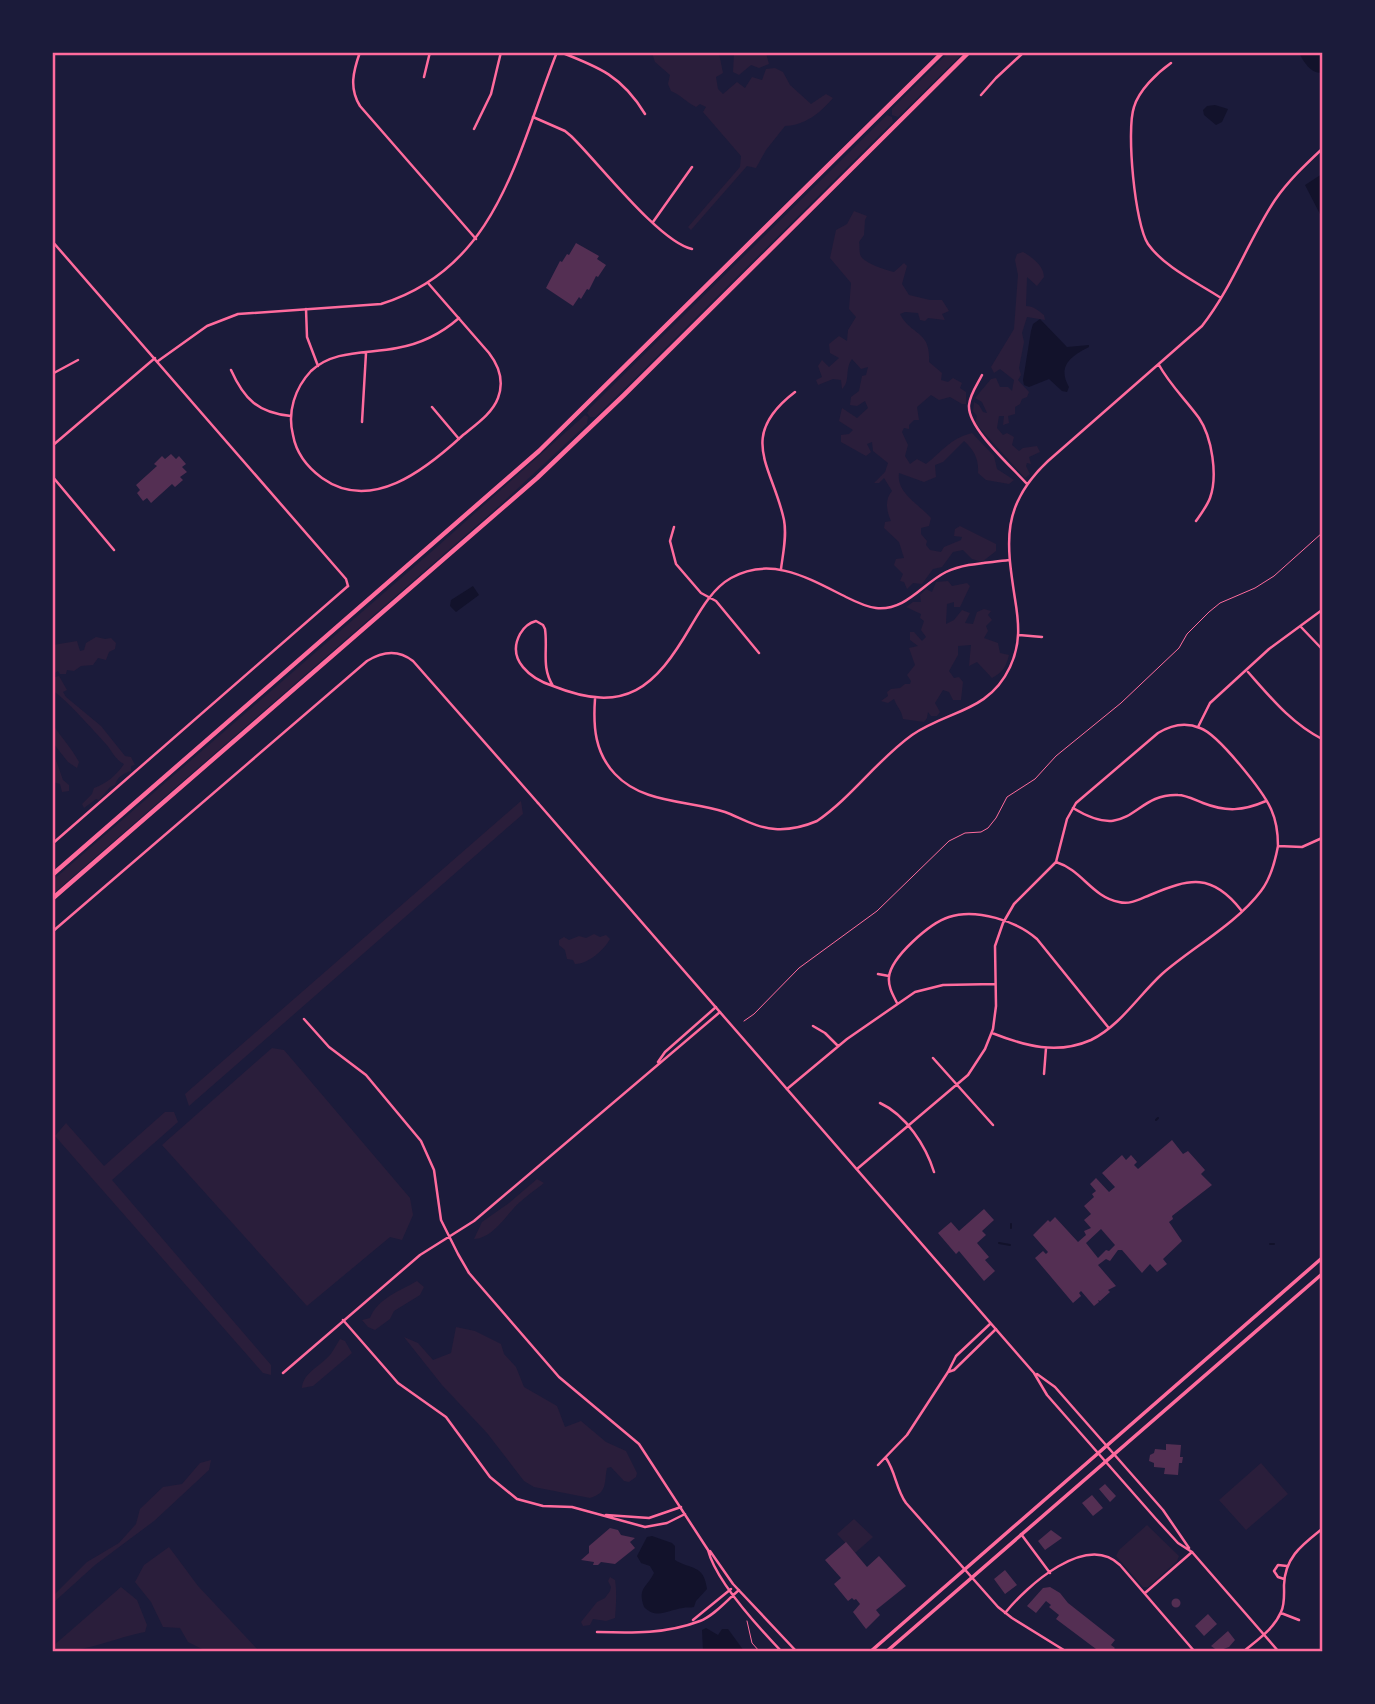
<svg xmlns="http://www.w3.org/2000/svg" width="1375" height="1704" viewBox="0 0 1375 1704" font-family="Montserrat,sans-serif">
	<rect width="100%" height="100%" fill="#1b1b3a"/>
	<path fill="#2a1e3b" d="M949 52 963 53 898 117 892 115V109Z
		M652 53H719L723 73 716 77 718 89 723 94 737 82 745 88 752 77 762 80 766 69 775 68 783 72 790 85 811 104 826 94 833 98C819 114 805 125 785 126L766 150 756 168 747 166 691 230 688 227 740 167 741 156 703 112 706 107 700 104 696 107C686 102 681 95 671 91L668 84 670 75 655 62Z
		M766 53 769 64 759 68 751 65 739 75 733 72 734 53Z
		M887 115 892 117 893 122 629 384 595 417H590L587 413 590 408Z
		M854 211 867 216 865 220 864 235 859 242C860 246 859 250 860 254 861 262 885 270 894 272L904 263 907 266 902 284 909 295 930 300H942L949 311 942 314 945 320 928 318 925 321 920 320 918 313 905 312 900 314C911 336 931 330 929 362L942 373 941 380 948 382 953 378 962 383 960 388 966 392V404H962L950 397 939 400 931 395 917 407 919 420H914L909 425V429L904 428 902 432 908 445 905 456 910 464 917 459 926 464C943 451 949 439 972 433L994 456 997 469 1014 480 1009 484 986 480 978 473C979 459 974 450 964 441L943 462 935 465 936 477 924 482 899 473C896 493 919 504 931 518L929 526 921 528V534L927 541 926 545 930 550 941 552 944 547 961 540 962 537 954 536 955 529 960 526 996 544V551L982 562 972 559 963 550 953 552 942 567 933 569 922 584 913 583 907 589 904 582 900 581 903 574 894 565 896 559 904 558 899 542 884 528 885 522 891 521C887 512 884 500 892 491L884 478 879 483H874L885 472 888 463 873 451 872 442 867 444 871 452 866 456 841 442V435L849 434 853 430 839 421 842 408 857 418 868 408 865 401 857 406 850 405 851 397 859 391 862 376 866 375 868 367 861 369 852 359C844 370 851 381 842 389L841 380 833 379 818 385 816 380 822 377 818 366 822 360 829 367 839 358 830 353 829 344 839 336 847 341 848 330 856 317 849 309 851 283 830 258 836 230 847 224Z
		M1023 252C1032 257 1044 266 1044 277L1037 286 1027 277 1026 306C1033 306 1038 310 1044 315L1045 320 1027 317 1022 333 1024 342 1019 368 1021 375 1018 380 1029 392 1027 397 1022 399 1020 404 1015 407V414L1008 416 1009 423 1003 425 1004 416H999L997 428 1003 435 1007 433 1014 437 1012 445 1019 451 1023 448 1037 446 1040 452 1029 457 1031 464 1027 463 1026 466 1030 474 1025 478 975 423 977 416 973 411 974 402 979 405 983 412 987 413 982 402 975 398 991 379 996 378 1000 387H1008L1012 391 1014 380 1000 369 994 373 991 367 1014 329 1018 275 1015 260 1017 254Z
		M585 415 588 417 587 424 499 506 53 894V880L438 546Z
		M948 581 952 586 967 583 970 586 960 607H954V602L947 604 946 624 954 620 962 610 970 613 965 623 973 624 977 612 984 609 991 611 988 615 992 620 986 626 988 631 984 638 998 643 1000 653 1009 655C1006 667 1003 672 992 678L977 662 969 666 971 645 958 646V655L949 671 954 678 959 677 963 682 961 700H953L949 692 943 690 935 703 940 712 937 716H931L928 712 927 718 924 722 903 719C902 711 897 707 894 699L888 703 881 701 888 696 887 692 891 689 900 688 905 684H910L911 681 907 675 915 665 909 648 918 646 910 640V632H914L922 641 926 637 921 630 924 621 920 618 921 614 906 607 913 602H921L920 595 926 589 932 592 936 582Z
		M96 637 105 639 111 638 116 643 115 649 109 652 106 660 98 658 93 665 81 666 74 671 67 670 66 674H60L58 671 53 674 55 677 59 676 67 690 63 692 66 697 101 726 125 756 131 757 135 765 131 766V771C124 773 117 777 115 785L110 787 99 800 96 799 84 808 82 804 92 794 94 788C106 784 117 775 124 764 114 759 112 750 105 743 96 733 62 695 53 691V645L77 641 80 651 84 650 86 643Z
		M53 725C62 738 72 749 79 762L77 768 68 762 53 743Z
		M53 758 56 760 63 780 69 785V791L62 792 60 784 53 782Z
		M521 801 523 814 189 1106 185 1094Z
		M594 934 600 937 606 935 610 939C604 950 588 964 575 964L573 960 567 959 565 950 559 945V940L564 937 569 940 579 936 586 938Z
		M272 1048 284 1050 410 1198 413 1215 402 1240 390 1237 307 1306 162 1145Z
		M165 1112H174L178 1122 112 1180 271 1365V1375L263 1373 55 1136 66 1123 104 1166Z
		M537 1179 544 1183C534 1191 522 1199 513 1209 503 1220 491 1238 474 1239L482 1222 509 1203Z
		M417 1281 424 1287 420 1295 394 1311 390 1319 375 1330 368 1327 362 1320 370 1318C378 1298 400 1291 417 1281Z
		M456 1327 475 1331 501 1344 504 1354 516 1367 524 1387 557 1406 565 1427 581 1421 606 1442 626 1451 637 1473 636 1477 629 1482 624 1481 611 1467 607 1468C604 1482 608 1493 590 1498L534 1487 524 1481 487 1433 442 1385 404 1337 418 1343 433 1360 451 1353Z
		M340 1339 345 1341 352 1353 313 1386 302 1388C303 1374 317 1368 327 1358 332 1354 336 1345 340 1339Z
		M211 1460 209 1470 154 1521 95 1565 53 1603V1596L87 1562 119 1543 136 1524 140 1509 163 1487 182 1484 200 1463Z
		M1261 1463 1288 1494 1246 1530 1219 1500Z
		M854 1519 873 1537 855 1553 837 1534Z
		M1147 1525 1179 1556 1177 1561 1148 1587H1143L1116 1556 1119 1550Z
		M169 1547 198 1586 259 1651H206L188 1642 180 1628 163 1627 151 1602 135 1582 144 1565Z
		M610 1577 615 1580C617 1591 616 1607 615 1618L606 1621 593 1619 590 1625 583 1626 581 1622 597 1602 605 1598 610 1591 611 1587 608 1581Z
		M121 1587 137 1600 147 1625 145 1632C110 1639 89 1652 53 1651V1646Z"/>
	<path fill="#12122b" d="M1299 53H1319L1322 60V73C1310 73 1304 62 1299 53Z
		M1215 105 1228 109 1222 122 1216 125 1204 115 1203 110 1207 106Z
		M1322 174V218L1305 185Z
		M1040 319 1067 347 1089 345V347C1071 356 1057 366 1069 387L1067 392 1062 391 1049 379 1029 387 1024 385 1023 380 1031 331 1033 324Z
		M473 586 479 595 456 612 450 606 451 600Z
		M652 1536 672 1543 675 1546V1560C691 1570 704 1564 707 1589L696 1601 694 1607C690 1608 686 1607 683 1608 667 1610 657 1620 644 1607 637 1587 647 1588 654 1573L650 1566 641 1563 637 1556 647 1537Z
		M706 1628 718 1635 722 1629H728L744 1651H703L702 1630Z"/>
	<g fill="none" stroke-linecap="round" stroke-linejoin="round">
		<path stroke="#12122b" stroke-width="2" d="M1156 1120 1158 1118
			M1011 1228V1224
			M999 1243 1010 1245
			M1270 1244H1274"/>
	</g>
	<path fill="#542f53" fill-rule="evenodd" d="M576 243 599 256 597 259 606 265 598 277 596 276 589 290 587 289 581 299 579 297 573 306 546 288 560 261 562 262 567 254 569 255Z
		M171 454 176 459 179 456 186 464 182 467 187 472 180 477 183 480 175 487 172 484 151 503 147 498 143 501 137 493 140 490 136 485 157 466 154 464 162 456 165 459Z
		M1172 1140 1183 1154 1188 1151 1205 1170 1201 1174 1212 1185 1172 1216 1173 1219 1169 1222 1182 1241 1163 1259 1167 1264 1157 1272 1150 1264 1142 1273 1122 1250H1118L1110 1261 1106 1259 1098 1265 1116 1286 1108 1290 1110 1292 1100 1301 1098 1300 1099 1302 1094 1306 1081 1291 1079 1293 1081 1296 1073 1303 1035 1258 1043 1251 1046 1254 1048 1252 1033 1235 1048 1220 1050 1222 1055 1217 1078 1242 1086 1235 1084 1231 1091 1228 1084 1220 1091 1214 1084 1206 1094 1197 1092 1194 1096 1191 1090 1184 1096 1178 1109 1192 1115 1187 1102 1173 1122 1155 1126 1160 1131 1155 1137 1162 1134 1165 1138 1169ZM1101 1229 1115 1245 1109 1251 1106 1250 1098 1258 1086 1243Z
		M984 1209 994 1220 982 1231 986 1235 977 1243 989 1257 985 1260 995 1271 984 1281 959 1251 956 1254 938 1233 951 1222 959 1231Z
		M1166 1444 1181 1445 1180 1457H1183L1182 1463H1179L1178 1475 1164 1474 1165 1468 1154 1467V1463L1149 1461 1150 1455 1154 1453 1155 1449 1166 1450Z
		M1105 1484 1116 1496 1110 1502 1099 1489Z
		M1092 1495 1103 1508 1093 1516 1082 1503Z
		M610 1528 618 1530 621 1535 635 1538 630 1542 635 1548 615 1564 601 1562 598 1565H593L594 1562 581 1560 589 1553V1546Z
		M1051 1530 1062 1538 1045 1550 1038 1541Z
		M846 1542 867 1567 879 1556 906 1586 876 1610 880 1615 866 1629 853 1612 860 1604 856 1599 854 1600 852 1598 848 1601 834 1584 841 1578 825 1560Z
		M1005 1570 1017 1585 1005 1594 994 1579Z
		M1050 1587 1060 1593 1068 1603 1115 1640 1111 1645 1115 1648 1112 1651H1094L1096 1649 1056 1619 1059 1615 1049 1607 1051 1605 1046 1601 1036 1613 1027 1606 1043 1588Z
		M1171.5 1603a4.5 4.5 0 1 1 9 0a4.5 4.5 0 1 1-9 0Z
		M1208 1614 1217 1624 1204 1636 1195 1626Z
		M1228 1631 1235 1640 1229 1647 1218 1651 1211 1646Z"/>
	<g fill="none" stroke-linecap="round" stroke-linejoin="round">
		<path stroke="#ff6b9d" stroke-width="1" d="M744 1021 754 1014 799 968 877 911 949 841 965 833 981 832 988 828 996 818 1007 797 1035 779 1056 756 1121 703 1179 648 1187 634 1209 612 1220 603 1255 588 1274 576 1322 533
			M747 1621 752 1643 760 1652"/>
		<path stroke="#ff6b9d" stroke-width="2.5" d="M360 52C353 72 349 88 360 106L476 239
			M560 52C599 67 622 76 645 114
			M1171 63C1157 73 1139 90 1134 107 1126 130 1135 225 1148 244 1164 267 1198 283 1221 298
			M424 77 430 52
			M981 95 996 78 1024 52
			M533 117 565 131 571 136C598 162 659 242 692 249
			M474 129 491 94 501 52
			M653 222 692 167
			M428 283 489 353C499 366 504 382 498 398 492 414 475 425 462 436 425 470 371 513 322 478 307 467 296 452 293 435 287 412 295 388 311 371 334 349 369 354 397 348 420 344 442 333 459 318
			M306 309 307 337 318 366
			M1159 365C1170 385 1186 400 1199 418 1212 437 1218 476 1210 498 1207 506 1201 514 1196 521
			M231 370C244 399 258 413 291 416
			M52 374 78 360
			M982 375C977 385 970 394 969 405 967 428 1012 467 1027 484
			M432 407 459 439
			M362 422 366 353
			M52 476 114 550
			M674 527 670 541 676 564 701 593 716 601 759 653
			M781 569C783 553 787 536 784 520 773 467 736 437 795 392
			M536 621 543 625 545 629C548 650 541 667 553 686 531 679 506 660 520 634 524 627 528 623 536 621Z
			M1301 627 1322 649
			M1019 635 1042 637
			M1248 672C1271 698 1291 723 1322 739
			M553 686C626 715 655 688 691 626 701 609 713 588 731 578 771 555 810 579 846 597 856 602 866 607 876 608 906 611 922 584 946 572 965 563 988 563 1009 560
			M595 699C593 727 595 753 615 774 643 804 688 800 725 812 741 818 757 828 775 829 790 830 803 827 817 821 852 797 877 760 912 735 949 710 989 712 1010 667 1021 644 1019 623 1015 599 1006 541 1001 505 1048 461L1202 326C1232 288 1248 241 1275 200 1288 181 1305 165 1322 149
			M1198 727 1210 703 1269 649 1322 610
			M1073 808C1132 844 1132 793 1178 795 1186 795 1195 800 1203 803 1226 812 1243 811 1266 801
			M52 844 348 586
			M1056 862C1082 870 1092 897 1119 902 1130 905 1140 899 1150 895 1190 878 1212 873 1241 910
			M52 932 367 661C383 651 398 649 413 661L538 803
			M878 974 889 976
			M897 1003C893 995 888 987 889 977 891 957 930 923 949 917 976 908 1017 921 1037 939L1108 1027
			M304 1019 329 1047 366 1075 421 1141 434 1170 441 1220 458 1254 469 1273 559 1377 639 1444 708 1550C716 1582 759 1628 782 1652
			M813 1026 825 1033 838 1046
			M992 1033C1025 1046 1057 1055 1091 1040 1120 1026 1139 995 1162 974 1193 947 1236 924 1261 891 1271 878 1275 862 1278 846L1302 847 1322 838
			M933 1058 993 1125
			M658 1062 665 1052 716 1007
			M1044 1074 1046 1048
			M787 1089 847 1039 915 992 943 985 995 984
			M880 1103C906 1115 926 1146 934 1172
			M857 1169 968 1075 985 1049 993 1029 996 1006 995 946 1003 923 1014 904 1056 862 1067 819 1076 803 1158 733C1171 725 1186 722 1200 728 1218 734 1263 791 1271 809 1276 820 1278 834 1278 846
			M343 1320 398 1383 446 1417 490 1477 517 1499 543 1506 572 1507 645 1527 667 1523 685 1514
			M948 1372 954 1370 996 1329
			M283 1373 420 1255 474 1221 720 1012
			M886 1458C896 1473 896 1489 906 1503L998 1607 1012 1618 1067 1652
			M878 1465 907 1435 948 1372 956 1356 990 1324
			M606 1515 649 1518 681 1507
			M1021 1534 1050 1573
			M710 1551 733 1584 797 1652
			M1284 1579 1278 1577 1274 1571 1278 1565 1287 1566
			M1145 1593 1192 1552
			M1005 1613C1027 1586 1086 1532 1120 1565L1195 1652
			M1281 1613 1299 1620
			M693 1620 731 1589
			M597 1632C633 1633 666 1634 700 1621 715 1615 727 1600 739 1590
			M1243 1652C1257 1640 1274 1629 1281 1612 1285 1604 1284 1594 1284 1585 1285 1557 1302 1545 1322 1529"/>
		<path stroke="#ff6b9d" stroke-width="2.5" d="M52 241 346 579 348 586
			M158 361 207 326 238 314 381 304C498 268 517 153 557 52
			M52 446 155 358
			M538 803 1034 1373 1047 1395 1156 1519 1178 1543 1192 1552 1279 1652
			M1037 1374 1055 1387 1163 1510 1189 1548"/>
		<path stroke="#ff6b9d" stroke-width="3.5" d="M870 1652 1322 1258
			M886 1652 1322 1274"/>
		<path stroke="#ff6b9d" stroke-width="4.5" d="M52 875 539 451 943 52
			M52 899 537 478 624 395 969 52"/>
	</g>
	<rect width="1375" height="1704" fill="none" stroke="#1b1b3a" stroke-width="108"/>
	<rect x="54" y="54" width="1267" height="1596" fill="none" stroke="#ff6b9d" stroke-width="2.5"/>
</svg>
